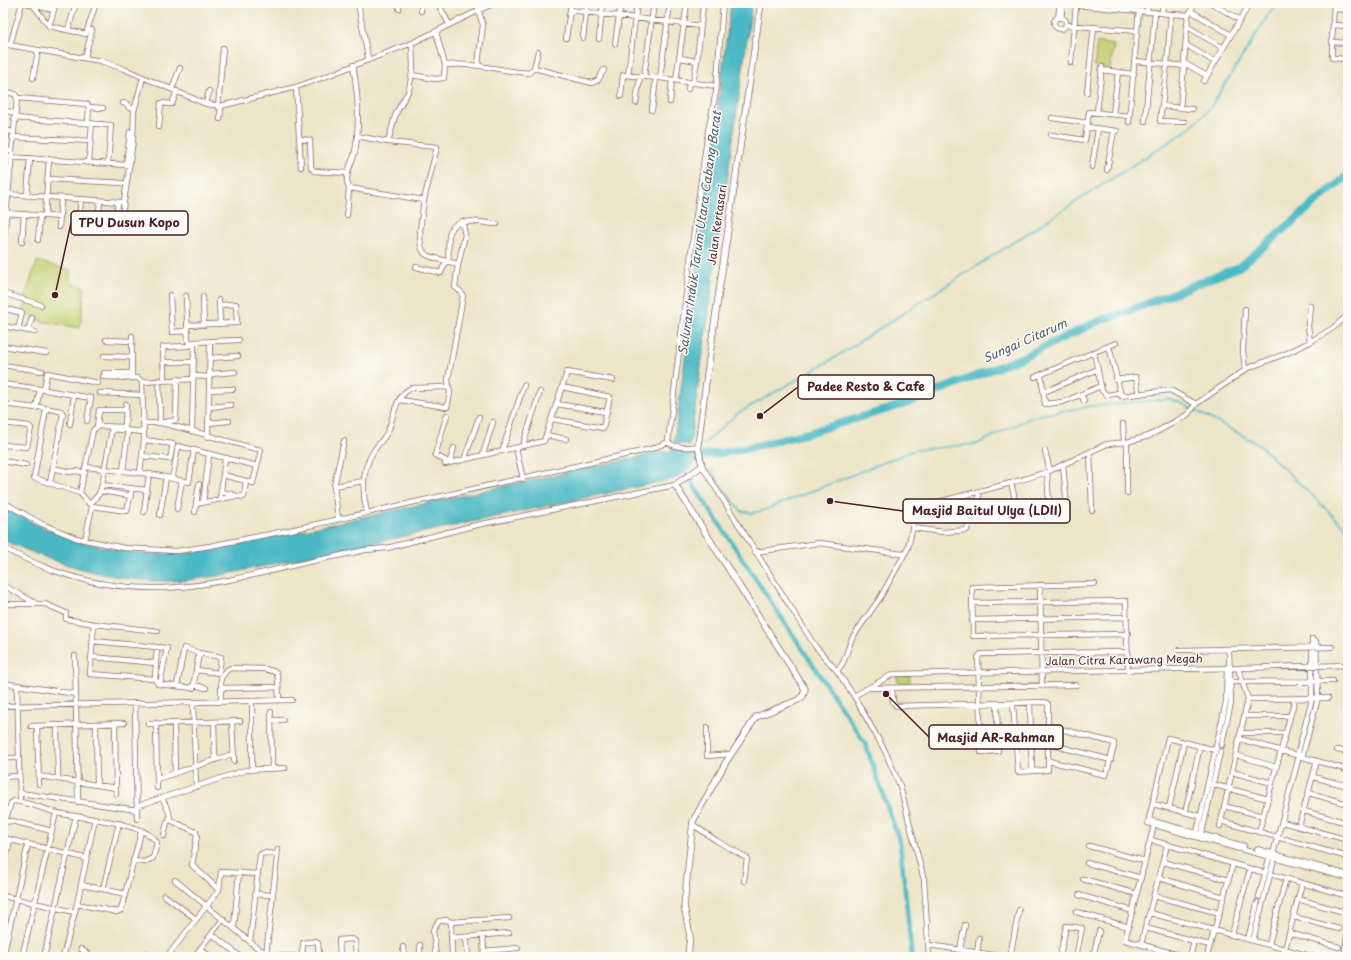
<svg xmlns="http://www.w3.org/2000/svg" width="1351" height="960" viewBox="0 0 1351 960" font-family="'Playpen Sans',sans-serif">
	<rect width="100%" height="100%" fill="#fdfcf7"/>
	<filter id="ink" filterUnits="userSpaceOnUse"><feTurbulence type="fractalNoise" baseFrequency=".025" numOctaves="2"/><feDisplacementMap in="SourceGraphic" scale="8" xChannelSelector="R" yChannelSelector="G"/><feConvolveMatrix kernelMatrix="1 2 1 2 8 2 1 2 1" color-interpolation-filters="sRGB"/></filter>
	<filter id="wash" filterUnits="userSpaceOnUse"><feTurbulence type="fractalNoise" baseFrequency=".012" numOctaves="4" result="noise"/><feDisplacementMap in="SourceGraphic" scale="16" xChannelSelector="R" yChannelSelector="G"/><feGaussianBlur stdDeviation="0.9" result="paint"/><feColorMatrix in="noise" values="0 0 0 0 0 0 0 0 0 0 0 0 0 0 0 0 0 1.4 0 .05"/><feComposite in="paint" operator="in"/></filter>
	<g filter="url(#wash)">
		<rect width="100%" height="100%" fill="#ede5c8"/>
		<path fill="#c2d072" stroke="#86784e" d="M1097 42 1114 45 1110 69 1094 66Z
			M37 261 71 270 70 283 85 287 80 328 41 321 22 310 27 304 23 302Z
			M910 675V683H898L897 676Z"/>
		<path fill="#4bb9c5" stroke="#4a6c78" d="M731 3H752L690 445 674 443Z
			M672 448 691 451 695 460 693 466 674 479 217 576C201 578 185 581 169 581 112 582 54 563 3 540V506L40 526 80 542 141 554H181L240 544 661 452H668Z"/>
		<g fill="none" stroke-linecap="round" stroke-linejoin="round">
			<path stroke="#4bb9c5" stroke-width="1.5" d="M704 444 737 414 831 360 1189 129 1210 108 1276 3
				M712 469 716 479 741 511 752 513 762 511 912 451 924 449 977 444 1030 418 1039 415 1092 406 1169 399 1181 403 1257 443 1348 530"/>
			<path stroke="#4bb9c5" stroke-width="4.5" d="M682 468 865 743 900 843 912 957"/>
			<path stroke="#4bb9c5" stroke-width="8" d="M686 462 707 455 740 450 808 433 905 404 1023 357 1103 319 1126 312 1239 267 1348 175"/>
		</g>
	</g>
	<g filter="url(#ink)">
		<g fill="none" stroke-linecap="round" stroke-linejoin="round">
			<g stroke="#836462" stroke-width="6">
				<path id="minor" d="M26 3 33 5 49 26 86 34 96 3
					M358 3 368 58
					M438 3 449 24
					M670 3 660 78 716 86
					M1211 3 1240 20
					M33 5 54 10
					M399 9V3
					M1334 9 1348 10
					M570 10 701 26
					M421 11V3
					M1191 11 1194 3
					M1147 12 1148 3
					M1162 13 1163 3
					M1171 14 1188 15 1191 11 1231 35 1204 81
					M1054 23a6 6 0 1 1 12 0a6 6 0 1 1-12 0Z
					M1058 18 1060 3
					M1061 18 1063 3
					M1066 25 1137 31 1129 122
					M1333 25 1348 26
					M49 26 56 3
					M1188 27 1223 48
					M68 30 76 3
					M1231 35 1250 3
					M566 38 571 3
					M583 38 587 3
					M599 39 603 3
					M1332 42 1334 3
					M1348 43 1332 42V58L1348 59
					M3 44 101 61 124 69 206 104 221 106 296 87 327 76 412 43 494 3
					M615 44 621 3
					M10 45 22 3
					M1186 45 1215 62
					M85 57 92 30
					M680 58 697 61 703 5
					M1135 61 1167 64 1171 14 1139 11 1137 31
					M1071 63 1076 5 1139 11
					M1184 63 1188 15
					M1184 63 1207 76
					M478 64 483 25 478 9
					M353 65C358 93 360 124 355 152 352 164 343 176 349 188L424 200C423 212 414 248 427 255 437 260 448 260 458 265L455 287 461 292 463 296 448 380 450 393 447 407 400 400
					M445 65C474 62 500 71 529 73L534 68 538 52
					M534 68 592 83 598 80 604 70
					M1101 70 1134 74
					M412 75 435 79 444 78 445 65 436 32
					M628 75 637 3
					M644 76 654 3
					M33 78 38 51
					M676 80 687 3
					M693 83 697 61
					M296 87 301 167
					M172 89 180 68
					M688 89 689 82
					M3 91 15 94 17 98 4 239
					M1087 92 1094 27
					M621 96 623 75 660 78
					M17 98 87 104 89 107 88 123
					M670 102 672 80
					M123 103 127 104 129 108H135
					M636 103 640 76
					M206 104 209 91
					M1162 106 1192 109
					M89 107 103 108
					M218 107 223 48
					M1180 108 1184 66
					M3 110 14 113
					M652 110 656 78
					M1097 112 1102 67
					M1113 114 1118 72
					M14 118 111 125 108 163
					M1052 118 1088 123
					M220 119 221 106
					M1145 121 1155 12
					M1184 122 1160 121 1167 64 1184 66V63
					M159 127 161 103 172 104 177 91
					M1087 127 1117 131
					M3 130 13 132
					M1051 135 1085 140 1089 112 1130 116
					M357 136 388 142 396 113 409 90 413 67 412 43
					M12 137 91 141
					M299 139 310 140 311 167 314 171 348 173
					M388 142 437 147 424 200
					M3 150 11 151
					M10 157 126 165 130 132
					M89 161 92 123
					M1092 167 1098 129
					M1107 170 1114 131
					M48 179 123 183
					M7 194 121 202
					M27 196 30 158
					M99 211 100 201
					M6 213 60 217
					M117 214 118 202
					M122 215 133 141 134 111 143 77
					M347 215 349 188
					M45 216 49 159
					M79 219 81 199
					M59 227 61 198
					M38 240 40 216
					M22 242 24 214
					M448 262C449 253 448 245 449 237 451 214 481 223 497 224
					M458 265 465 235 462 221
					M416 267 441 273 446 261
					M3 293 41 305
					M170 295 172 332 187 331
					M186 296 188 342 194 346 192 431
					M203 297 204 325
					M219 300 220 324
					M1310 306 1308 326 1310 342
					M6 309 22 313 18 329
					M187 325 237 323 236 304 219 305
					M3 326 35 332
					M28 331 32 318
					M132 336V357
					M106 340 132 341
					M3 346 46 353
					M1109 346 1121 396 1170 390 1196 404
					M1094 353 1102 391 1107 395 1119 393
					M104 356 132 357V378
					M210 358 238 356
					M163 362H194
					M3 365 42 371
					M1245 370 1243 351 1245 309
					M104 373H132
					M210 374 235 372
					M1041 375 1045 404 1063 402 1101 386
					M193 376 210 377
					M103 377 138 378 142 382
					M1035 377 1116 343
					M164 379 163 347 188 346 193 342 239 340
					M159 380 160 423C194 430 227 442 261 450L253 483 246 481 244 497 236 496 196 504 195 512
					M1116 380 1136 377 1138 390
					M3 384 40 389 36 408 3 404
					M40 389 91 398 87 421
					M44 390 47 373 98 383
					M209 390 233 389
					M1044 392 1098 369
					M100 393 142 395
					M1081 394 1084 401
					M557 404 606 412
					M39 407 61 411 63 414 50 483
					M209 407 231 405
					M46 409 34 478 80 493
					M447 415 435 455 448 462
					M552 419 603 428 610 397 562 387
					M3 423 29 426 31 428 27 447 3 445
					M143 423H160L176 420 177 379
					M208 423 229 421
					M70 424 74 395
					M1123 424 1124 442
					M97 427 99 410H126
					M111 429 144 432
					M546 435 566 439
					M208 437 210 341
					M1127 442V493
					M523 445 540 392
					M698 446C691 448 673 448 668 442L692 245 708 131 716 92 723 3
					M516 448 523 479
					M502 451 524 385
					M1045 451 1050 471
					M1090 452 1092 510
					M483 454 493 422
					M142 456 170 459 173 444 144 440
					M465 458 479 417
					M3 461 26 465
					M450 461 454 448
					M445 464 544 441 567 372 613 380
					M1063 465 1067 507
					M702 466 815 646 837 671 854 696 885 751 900 786 924 880 929 957
					M87 467C108 470 129 471 149 474 164 476 175 480 189 482L194 450
					M53 468 70 472 76 471 85 473
					M123 471 128 430
					M1047 472 1049 503
					M140 473 144 440 142 382 193 379
					M223 475 246 481
					M170 478 173 475 178 446 257 466
					M1011 483 1014 495V516H1027
					M102 485 112 429
					M334 486 364 481
					M101 491 131 496
					M221 492 235 495
					M220 499 225 459
					M3 502 42 524 76 538 124 548 177 551 210 546 295 529 651 449 668 442
					M203 503 209 455
					M90 504 99 494 102 485 147 490
					M196 504 199 484
					M92 506 127 511 132 488
					M177 509 182 481
					M144 512 149 474
					M367 512C362 494 362 470 372 454 376 445 384 440 388 431 394 417 395 396 411 388L448 387
					M160 515 166 477
					M338 518 334 486 344 441
					M913 528 943 532 967 530 970 515 978 505 979 491
					M85 540 92 507 80 493 93 430 99 426 125 427 126 404
					M3 547C19 557 35 563 52 570 138 601 205 587 291 566 315 560 340 556 365 550L387 548 472 526 675 485
					M755 552 819 543 903 554
					M1095 584 972 587 973 636 1128 634
					M3 585 37 604H3
					M1040 585 1042 686
					M972 603 1126 601 1128 669
					M37 604H45L66 613V619L94 624 158 631
					M972 620 1127 617
					M94 624 90 674 155 679 158 684 193 688 199 653 184 648 177 686
					M93 641 167 648 160 684
					M1179 650 1332 647
					M75 656 78 802
					M92 657 156 663 155 679
					M156 663 157 647
					M1227 667 1226 702 1196 837 1348 878
					M1238 668 1348 665
					M196 670 219 673 221 657 199 653
					M837 671 843 663 852 638 880 598 908 548 916 511 919 507 1011 483 1047 472 1107 444 1127 442 1149 436 1187 415 1196 404 1248 368 1287 353 1310 342 1333 328 1348 315
					M1231 682 1333 681
					M3 683 76 694
					M194 685 206 688
					M17 686 20 798
					M221 688 278 687
					M870 688 1076 685
					M892 688 893 702 896 706 1045 702 1048 704V770L1018 772 1013 704
					M854 696 893 674 1238 668 1248 699 1220 826
					M1248 699 1328 698
					M221 701V678L227 670 231 668 265 669 276 672 278 678 279 700
					M252 701V769
					M193 702 196 787
					M135 703 137 819
					M1030 703 1032 771
					M997 704 998 751 981 752 978 657 981 654 1128 652
					M3 706 292 700
					M271 712 272 769
					M1245 716H1290
					M271 720H283
					M232 721 234 761
					M214 722 215 760
					M156 723 157 788
					M174 723 175 773
					M96 724 97 785
					M115 724 116 794
					M148 724 240 721
					M57 725 58 779
					M31 726 124 723
					M37 726 39 784
					M1049 726 1111 742 1114 743V746L1106 775 1049 761
					M707 727V756L731 754
					M1241 733H1285
					M1240 739 1348 770
					M1049 744 1111 760
					M1337 750 1348 752
					M1236 755 1276 767
					M1302 757 1318 698 1316 641
					M3 758H18
					M1232 772 1272 783 1259 832 1348 857
					M39 776 116 788
					M3 777 18 776
					M1313 777 1348 786
					M157 779 233 754
					M1272 783 1295 699
					M1211 784 1268 799
					M20 793 137 810
					M1309 793 1348 804
					M162 798 169 812 170 820
					M1153 804 1200 816
					M137 806 246 770 285 768
					M1224 806 1263 816
					M1169 808 1184 742
					M1186 809 1200 746
					M1304 811 1348 823
					M1149 820 1244 846
					M5 821 11 803 14 801C30 802 46 811 62 814 82 818 148 823 157 843L153 858 144 862 133 861
					M1221 821 1259 832
					M3 822 12 821 52 831
					M1282 822 1348 840
					M119 823 103 889 125 894 141 832
					M692 824 717 841 747 858 744 881
					M1154 825 1125 940 1186 957
					M1299 826 1317 761
					M164 836 167 822 170 820 196 832 197 836 192 865 219 890
					M1196 837 1148 823 1168 738 1215 750
					M1201 837 1231 703 1229 652 1226 649
					M3 838 85 858
					M1151 840 1265 873
					M1089 846 1145 861
					M1257 849 1348 875
					M1273 854 1299 756 1298 752 1312 699V639
					M1163 862 1229 880
					M1087 863 1141 878
					M3 871 10 840
					M1270 874 1348 896
					M1159 878 1224 897
					M1083 879 1137 894
					M175 880 266 955 302 957
					M81 885 103 889
					M256 894 272 895
					M164 895 196 919
					M1079 895 1133 911
					M3 896 75 912
					M1154 896 1220 913
					M1298 899 1344 912
					M77 904 117 912 121 910 125 894
					M1076 912 1129 927
					M1150 913 1314 957
					M1294 917 1339 929
					M451 922 452 957
					M234 928 239 872
					M1146 928 1194 941
					M1289 933 1339 947
					M212 934 241 957
					M1232 934 1250 869
					M483 935 484 957
					M466 937 468 957
					M451 938 509 933
					M1248 939 1270 855
					M1253 940 1275 856
					M250 941 260 855 263 853 277 854
					M1141 944 1167 845
					M1269 944 1286 878
					M420 945V957
					M929 945 1006 957
					M1210 945 1233 864
					M403 947 404 957
					M81 949 92 957
					M200 949 211 957
					M960 949 965 925
					M484 951 518 948
					M977 953 979 938
					M266 955 278 849
					M388 955V957
					M3 957 28 844
					M22 957 56 813
					M44 957 76 816
					M63 957 77 904 95 818
					M141 957 146 953 152 957
					M167 957 219 890 221 872 258 874
					M194 957 223 919
					M259 957 262 950
					M302 957 303 943 316 941 318 943 319 957
					M340 957 339 940 352 939 355 941 356 957
					M436 957 433 930 439 921 447 920 451 922 509 918
					M1010 957 1019 910
					M1060 957 1066 926 1082 928 1076 957
					M1093 957 1099 931
					M1190 957 1194 941 1210 945 1207 957
					M1283 957 1302 883
					M1344 957 1348 929"/>
			</g>
			<g stroke="#836462" stroke-width="7">
				<path id="tertiary" d="M688 957 690 936 684 906 693 821 726 762 756 717 798 700 803 696 805 689 675 485 702 466 698 446 707 374 761 3"/>
			</g>
			<use href="#minor" stroke="#fff" stroke-width="4.5"/>
			<use href="#tertiary" stroke="#fff" stroke-width="5.5"/>
		</g>
		<defs><path id="oneway-chevron" d="M-2-3.5L2.5 0L-2 3.5" fill="none" stroke-width="1.6" stroke-linecap="round" stroke-linejoin="round"/></defs>
		<g stroke="#ae9aa0">
			<use href="#oneway-chevron" transform="translate(1221 747) rotate(102)"/>
			<use href="#oneway-chevron" transform="translate(1258 901) rotate(-75)"/>
		</g>
	</g>
	<g text-anchor="middle" stroke-width="3" stroke-linejoin="round" paint-order="stroke">
		<g font-size="11" fill="#4a1f2b" stroke="#fdfcf7">
			<text transform="translate(717 225) rotate(-82)" y="4">Jalan Kertasari</text>
			<text transform="translate(1124 660) rotate(-1)" y="4">Jalan Citra Karawang Megah</text>
		</g>
		<g font-size="12" font-style="italic" fill="#4a5d69" stroke="#fdfcf7">
			<text transform="translate(700 233) rotate(-82)" y="4">Saluran Induk Tarum Utara Cabang Barat</text>
			<text transform="translate(1025 341) rotate(-24)" y="4">Sungai Citarum</text>
		</g>
	</g>
	<path fill="none" stroke="#4a1f2b" stroke-width="1.5" d="M55 295L71 223M760 416L798 387M830 501L903 511M886 694L929 737"/>
	<g fill="#4a1f2b" stroke="#fdfcf7" stroke-width="1.5">
		<circle cx="55" cy="295" r="4"/>
		<circle cx="760" cy="416" r="4"/>
		<circle cx="830" cy="501" r="4"/>
		<circle cx="886" cy="694" r="4"/>
	</g>
	<g fill="#fdfcf7" stroke="#4a1f2b" stroke-width="1.5">
		<rect x="71" y="211" width="117" height="24" rx="4"/>
		<rect x="798" y="375" width="136" height="24" rx="4"/>
		<rect x="903" y="499" width="167" height="24" rx="4"/>
		<rect x="929" y="725" width="134" height="24" rx="4"/>
	</g>
	<g font-size="12" text-anchor="middle" font-weight="bold" fill="#4a1f2b">
		<text x="129" y="227">TPU Dusun Kopo</text>
		<text x="866" y="391">Padee Resto &amp; Cafe</text>
		<text x="987" y="515">Masjid Baitul Ulya (LDII)</text>
		<text x="996" y="742">Masjid AR-Rahman</text>
	</g>
	<rect width="1351" height="960" fill="none" stroke="#fdfcf7" stroke-width="16"/>
</svg>
